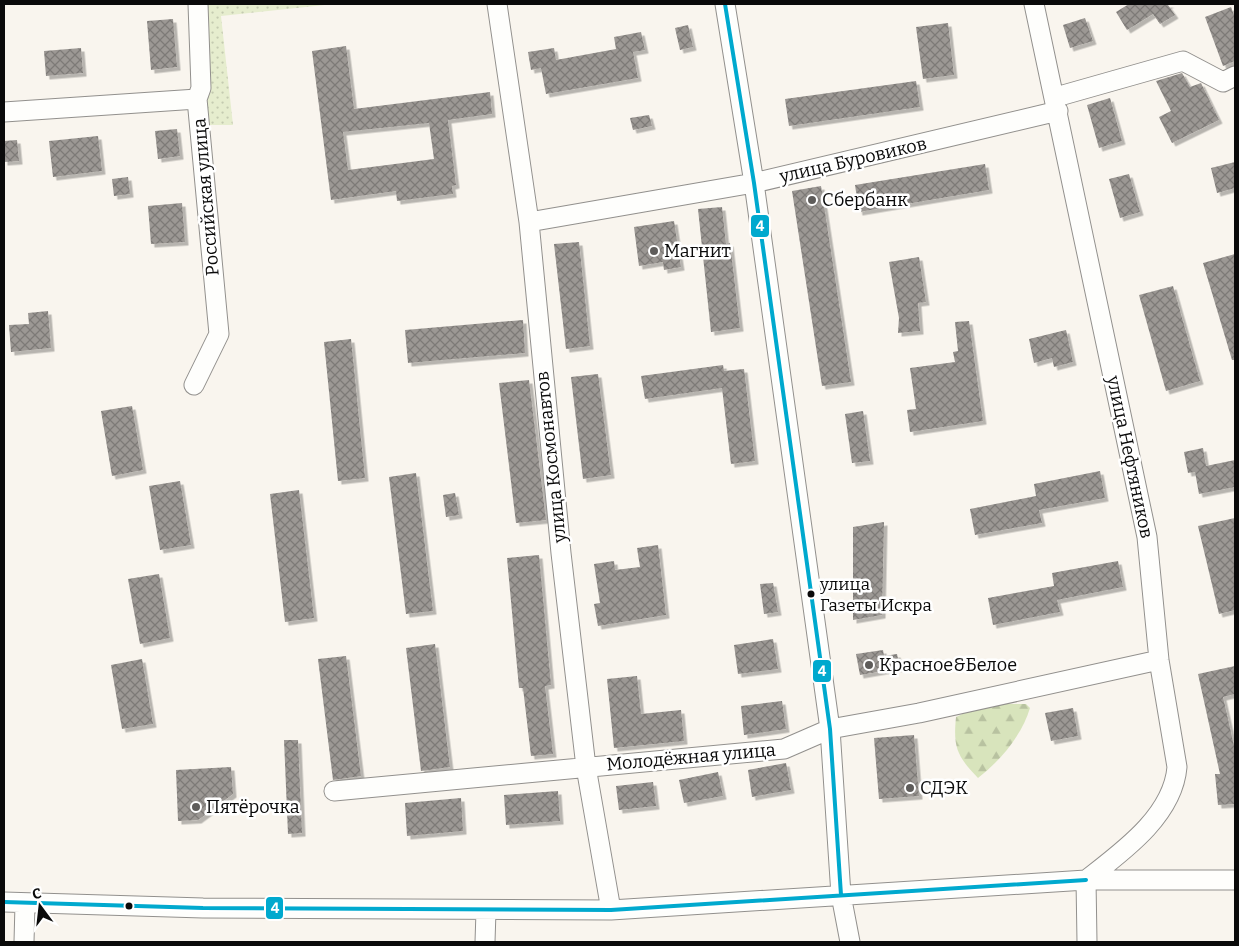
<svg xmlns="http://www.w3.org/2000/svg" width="1239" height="946" viewBox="0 0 1239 946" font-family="Bitter,serif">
	<defs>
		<pattern id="grass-dots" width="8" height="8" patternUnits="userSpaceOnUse" patternTransform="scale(1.25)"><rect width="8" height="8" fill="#e6edce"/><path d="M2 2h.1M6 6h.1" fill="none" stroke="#c4cab0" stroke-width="1.8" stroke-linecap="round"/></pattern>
		<pattern id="forest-firs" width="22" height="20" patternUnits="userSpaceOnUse" patternTransform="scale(1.25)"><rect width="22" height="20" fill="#d8e4bc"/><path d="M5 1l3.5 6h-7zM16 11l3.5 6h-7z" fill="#b8c2a0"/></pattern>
		<pattern id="building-cross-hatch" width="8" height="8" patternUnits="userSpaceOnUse" patternTransform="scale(1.25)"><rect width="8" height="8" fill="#9c9894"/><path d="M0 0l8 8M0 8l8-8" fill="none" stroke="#7d7a77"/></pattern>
		<filter id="shadow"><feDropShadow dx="3.5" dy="3.5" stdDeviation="0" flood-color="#0004"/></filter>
	</defs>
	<rect width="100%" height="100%" fill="#f9f5ee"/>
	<path fill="url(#grass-dots)" d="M206 4H334L221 16 233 125H207Z"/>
	<path fill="url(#forest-firs)" d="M998 704H1026L1030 708C1022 735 1000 761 978 778 957 756 953 748 956 717L975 708Z"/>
	<path fill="url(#building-cross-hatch)" fill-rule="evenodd" filter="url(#shadow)" d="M1129 4H1171L1168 5 1175 15 1160 24 1153 14 1127 30 1116 12Z
		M1231 7 1235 18V61L1223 66 1205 17Z
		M1085 18 1093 41 1070 48 1063 25Z
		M173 19 177 67 151 70 147 21Z
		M948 23 954 75 923 79 916 27Z
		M688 25 693 47 680 50 675 28Z
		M641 32 645 50 633 52 638 78 546 94 541 68 531 70 528 52 554 48 556 60 616 49 614 37Z
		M346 46 354 109 490 92 492 114 448 120 456 185 452 186 453 194 397 201 396 191 331 200 312 51ZM429 123 434 159 348 170 343 132Z
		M81 48 83 73 46 76 44 51Z
		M1182 73 1190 87 1201 83 1219 120 1172 143 1159 117 1171 111 1156 81Z
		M916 81 920 107 789 126 785 99Z
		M1110 98 1122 141 1099 148 1087 105Z
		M649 115 652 126 633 130 630 118Z
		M177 129 180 156 158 159 155 131Z
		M98 136 102 171 53 177 49 141Z
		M17 140 19 161 4 162V141Z
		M1235 162V188L1217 193 1211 168Z
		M985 164 989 190 859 212 855 185Z
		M1129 174 1140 212 1120 218 1109 179Z
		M128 177 130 194 114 196 112 179Z
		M821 186 851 382 822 386 792 191Z
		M182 203 185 242 151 244 148 206Z
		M722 207 726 244 730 243 740 328 711 332 698 209Z
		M674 221 681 267 664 270 663 262 639 266 634 227Z
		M579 242 590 346 566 349 554 244Z
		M1235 254V360H1232L1203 263Z
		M919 257 926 302 918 303 920 331 898 333 899 318 889 262Z
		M1173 286 1200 381 1166 391 1139 295Z
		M48 311 51 348 11 352 9 325 29 324 28 313Z
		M523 320 525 353 408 363 405 330Z
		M969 321 983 421 910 432 907 410 916 409 910 368 955 362 953 352 958 351 955 322Z
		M1066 330 1073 362 1054 367 1052 358 1034 363 1029 339Z
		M351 339 365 478 338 481 324 342Z
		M723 365 724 371 744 369 755 461 731 464 722 388 645 399 641 376Z
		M598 374 611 475 583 479 571 377Z
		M529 380 546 520 516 523 499 383Z
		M132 406 143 470 112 476 101 411Z
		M863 411 870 461 852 463 845 414Z
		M1203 448 1206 466 1235 460V487L1199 494 1195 472 1188 473 1184 452Z
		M1100 471 1105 498 1039 510 1042 523 975 535 970 509 1036 496 1034 484Z
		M416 473 433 611 406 614 389 477Z
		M180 481 191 545 160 550 149 486Z
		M299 490 314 618 285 622 270 494Z
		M455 493 459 515 446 517 443 495Z
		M1235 518V610L1219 614 1198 526Z
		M884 522 882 615 853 620V527Z
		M658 545 666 615 598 626 594 604 600 603 594 564 614 561 615 570 640 567 637 548Z
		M539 555 551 685 545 686 553 754 531 756 523 688H519L507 558Z
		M1118 561 1123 587 1057 600 1060 612 993 625 988 598 1054 586 1052 573Z
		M159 574 170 638 140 644 128 579Z
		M773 583 778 612 764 614 760 584Z
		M773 639 778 669 738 674 734 645Z
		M435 644 450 767 421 771 406 648Z
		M883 650 884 656 897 654 900 668 860 675 856 654Z
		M346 656 361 776 333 780 318 659Z
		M142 659 153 724 122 729 111 665Z
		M1235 666V694L1223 697 1235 750V804L1218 805 1215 774H1220L1198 674Z
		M637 676 641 714 681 710 684 741 614 748 607 679Z
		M782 701 786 729 744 735 741 706Z
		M1073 708 1078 736 1051 741 1045 713Z
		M914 735 919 796 879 799 874 738Z
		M284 740H298L302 833 288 834Z
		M786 763 791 790 752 797 748 770Z
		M231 767 233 794 198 820 178 821 176 770Z
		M718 772 723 796 684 803 679 780Z
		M653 782 656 806 619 810 616 786Z
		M558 791 560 821 506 825 504 795Z
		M461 798 463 831 407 836 405 803Z"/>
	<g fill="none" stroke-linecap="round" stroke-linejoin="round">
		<g stroke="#92908d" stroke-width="21">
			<path id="minor" d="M497 4 529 222 561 553 586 767 611 910
				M725 4 754 183 830 729 841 895 850 942
				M1034 4 1147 537 1159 660 1177 767C1173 816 1122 852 1086 880
				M1056 97 1183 61 1223 82 1235 76
				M4 112 197 99
				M529 222 754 183 1058 111
				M194 385 219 334 197 99 201 88 198 4
				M334 791 784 749 830 729 919 713 1159 660
				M1086 880 1087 942
				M4 902 203 908 611 910 1086 880H1235
				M24 942 25 904
				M485 942 486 911"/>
		</g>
		<use href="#minor" stroke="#fefefc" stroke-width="19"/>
		<g stroke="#fff" stroke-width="8">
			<path id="bus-1" d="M725 4 754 183 830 729 841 895
				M4 902 203 908 611 910 1086 880"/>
		</g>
		<use href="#bus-1" stroke="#00a9ce" stroke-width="4"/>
	</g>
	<g fill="#5e5c5a" stroke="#fff" stroke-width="2">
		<circle cx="812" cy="200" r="5"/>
		<circle cx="654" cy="251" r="5"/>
		<circle cx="869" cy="665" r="5"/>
		<circle cx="910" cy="788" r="5"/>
		<circle cx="196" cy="807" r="5"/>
	</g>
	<g fill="#0a0a0a" stroke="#fff" stroke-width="2">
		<circle cx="811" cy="594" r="4.5"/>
		<circle cx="129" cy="906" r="4.5"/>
	</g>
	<g text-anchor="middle" stroke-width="5" stroke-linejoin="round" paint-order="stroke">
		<g font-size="17" fill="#0a0a0a" stroke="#fff" text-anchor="start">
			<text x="820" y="590">улица<tspan x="820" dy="21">Газеты Искра</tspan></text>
		</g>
		<g font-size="18" fill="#0a0a0a" stroke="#fff">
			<text transform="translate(853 160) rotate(-13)" y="6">улица Буровиков</text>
			<text transform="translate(206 197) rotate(-95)" y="6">Российская улица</text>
			<text transform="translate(551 457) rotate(-96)" y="6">улица Космонавтов</text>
			<text transform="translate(1130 457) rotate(78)" y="6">улица Нефтяников</text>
			<text transform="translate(691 757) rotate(-5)" y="6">Молодёжная улица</text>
		</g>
		<g font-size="18" fill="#0a0a0a" stroke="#fff" text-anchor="start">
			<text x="822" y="206">Сбербанк</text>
			<text x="664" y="257">Магнит</text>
			<text x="879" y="671">Красное&amp;Белое</text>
			<text x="920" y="794">СДЭК</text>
			<text x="206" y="813">Пятёрочка</text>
		</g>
	</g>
	<g stroke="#fff" stroke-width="2">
		<rect x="750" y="214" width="20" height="24" rx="5" fill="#00a9ce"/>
		<rect x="812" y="659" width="20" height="24" rx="5" fill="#00a9ce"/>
		<rect x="265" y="896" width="19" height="24" rx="5" fill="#00a9ce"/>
	</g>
	<g font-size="14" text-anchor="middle" font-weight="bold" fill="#fff">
		<text x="760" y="231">4</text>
		<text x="822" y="676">4</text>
		<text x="275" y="913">4</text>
	</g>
	<rect width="1239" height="946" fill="none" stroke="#0a0a0a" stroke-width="10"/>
	<g transform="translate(40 906) rotate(345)" stroke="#ffffff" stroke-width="4" paint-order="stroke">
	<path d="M0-4L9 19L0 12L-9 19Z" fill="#0a0a0a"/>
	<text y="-8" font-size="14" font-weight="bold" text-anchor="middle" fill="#0a0a0a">С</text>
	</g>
</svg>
